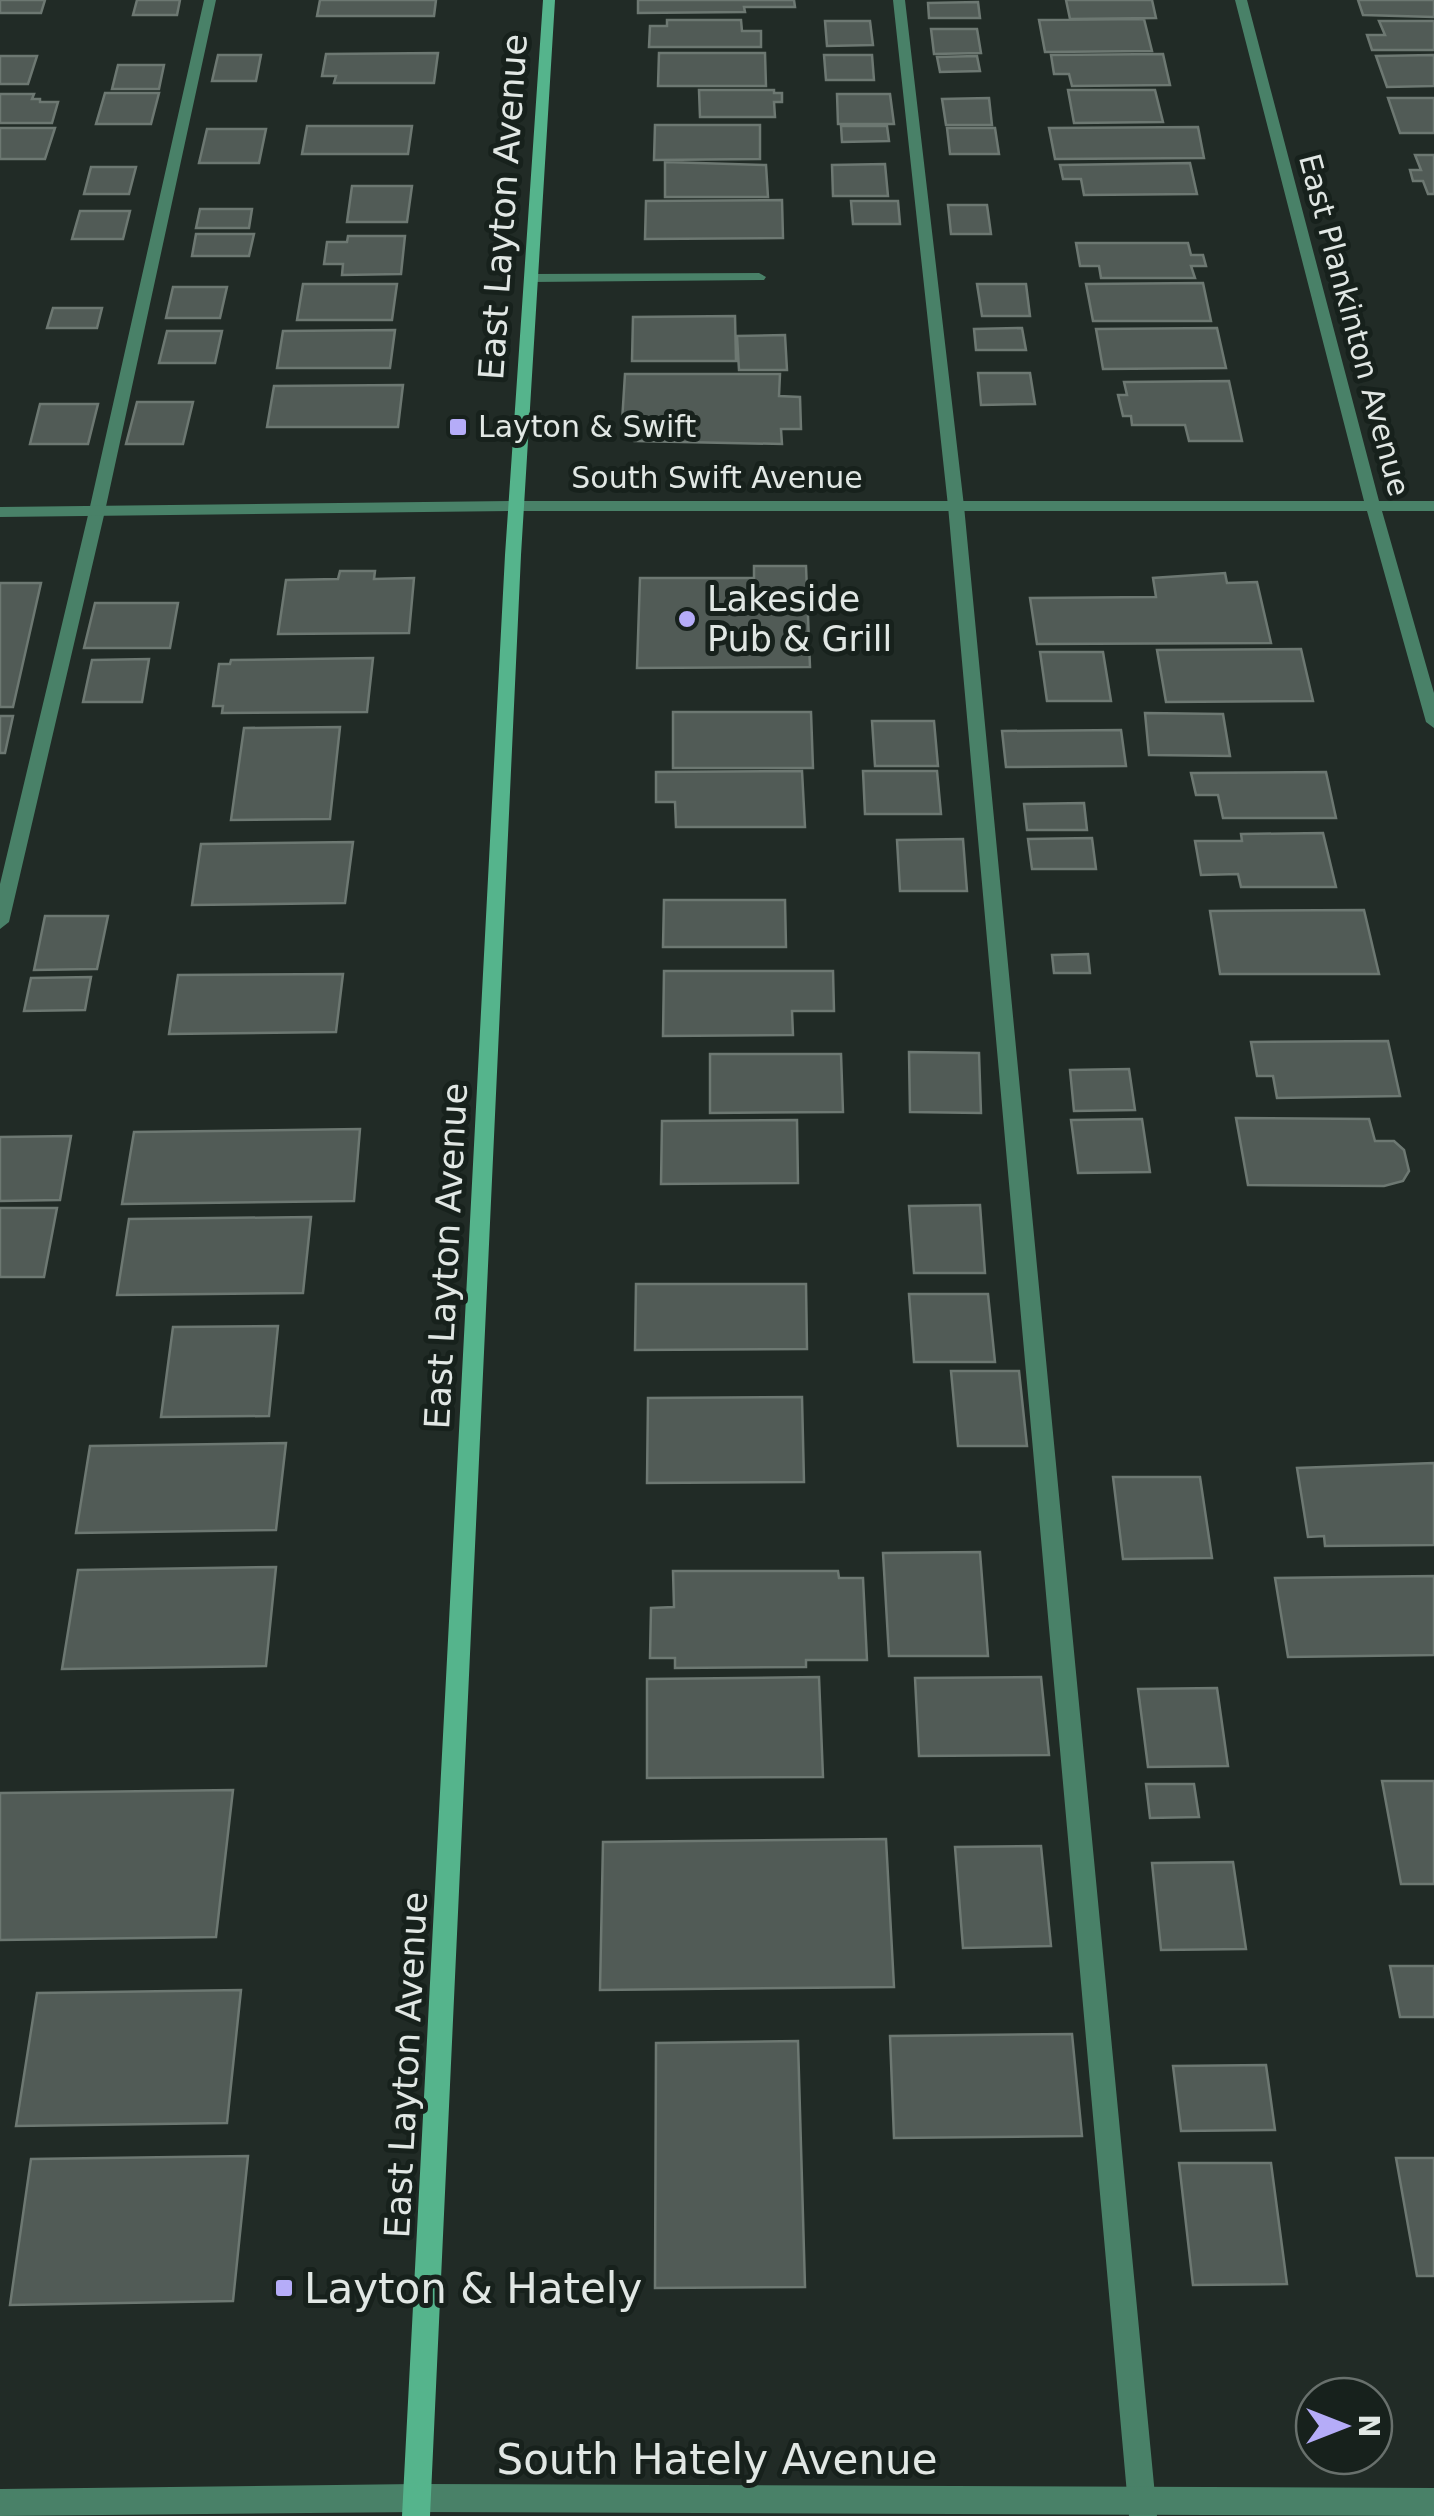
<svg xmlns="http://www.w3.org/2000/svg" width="1434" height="2516" viewBox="0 0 1434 2516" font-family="'DejaVu Sans',sans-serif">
	<rect width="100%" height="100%" fill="#212b26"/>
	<path fill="#515b56" stroke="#6d7872" stroke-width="2.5" d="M0 0H45L41 13H0Z
		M137 0H180L177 15H133Z
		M320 0H436L434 16H317Z
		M638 0H794L795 7H744L745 12 638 13Z
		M1066 0H1152L1156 18 1070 19Z
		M1358 0H1434V17L1363 15Z
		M978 2 980 18H929L928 3Z
		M1144 19 1152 51 1045 52 1039 20Z
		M667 20H741L742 31H761V47H649L650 26H667Z
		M825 21H870L873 45 827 46Z
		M1379 21H1434V50H1372L1367 35H1385Z
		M931 29H977L981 53 934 54Z
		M438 53 434 83H334L336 76H322L326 54Z
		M659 53H765L766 86H658Z
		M1163 54 1170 85 1072 86 1069 74H1054L1051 55Z
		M218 55H261L256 81H212Z
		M824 55H872L874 80H826Z
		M1434 55V86L1387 87 1376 56Z
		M0 56H37L28 84H0Z
		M977 56 980 71 940 72 937 57Z
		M118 65H164L159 89H112Z
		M699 90H774V93H782V102H774L775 117H700Z
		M1068 90H1155L1163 122 1074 123Z
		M105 93H159L151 124H96Z
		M0 94H34L32 99H40V102H58L52 123H0Z
		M837 94H890L894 124H838Z
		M989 98 992 125H946L942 99Z
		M1388 98H1434V133H1400Z
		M655 125H760V159L654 160Z
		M307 126H412L408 154H302Z
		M841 126H887L889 141 842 142Z
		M1198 127 1204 158 1055 159 1049 128Z
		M0 128H55L45 159H0Z
		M947 128H995L999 154H950Z
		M207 129H266L259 163H199Z
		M1415 155H1434V194H1428L1423 181H1413L1410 170H1421Z
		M665 162 766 165 768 197H665Z
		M1190 163 1197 194 1084 195 1081 179H1063L1060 165Z
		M885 164 888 196H833L832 165Z
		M91 167H136L129 194H84Z
		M352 186H412L407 222H347Z
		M782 200 783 238 645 239 646 201Z
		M851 201H898L900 224H853Z
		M948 205H987L991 234H951Z
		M200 209H252L249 228H196Z
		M80 211H130L123 239H72Z
		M196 234H254L249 256H192Z
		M348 236H405L401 274 342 275 343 264H324L327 242H347Z
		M1076 243H1188L1191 255H1203L1206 266H1191L1195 278H1101L1099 266H1080Z
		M1203 283 1211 321H1093L1086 284Z
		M303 284H397L392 320H297Z
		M977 284H1026L1030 316H982Z
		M173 287H227L220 318H166Z
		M53 308H102L97 328H47Z
		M735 316 736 361H632L633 317Z
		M1022 328 1026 350H976L974 329Z
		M1217 328 1226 368 1103 369 1096 329Z
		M395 330 390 368H277L283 331Z
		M167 331H222L215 363H159Z
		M785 335 787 370H739L737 336Z
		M978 373H1030L1035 404 981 405Z
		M625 374H780L779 396 800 397 801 429H781L782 444 634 441 626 435V429L634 422H622Z
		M1229 381 1242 441H1189L1185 425H1132L1131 416H1123L1118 395H1127L1124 382Z
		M403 385 398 427H267L274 386Z
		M137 402H193L183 444H126Z
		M40 404H98L88 444H30Z
		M754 566H806L810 667 637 668 640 578H754Z
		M340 571H375L374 579 414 578 409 633 278 634 286 580 338 579Z
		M1225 573 1227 583 1257 582 1271 643 1037 644 1030 598 1156 597 1153 578Z
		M0 583H41L13 707H0Z
		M95 603H178L170 648H84Z
		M1301 649 1313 701 1166 702 1157 650Z
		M1040 652H1103L1111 701H1047Z
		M373 658 367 712 222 713 223 706H213L219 664H230L231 660Z
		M149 659 142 702H83L92 660Z
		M673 712H811L813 768H673Z
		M1145 713 1223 714 1230 756 1149 755Z
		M0 716H13L5 753H0Z
		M872 721H934L938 766H875Z
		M340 727 330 819 231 820 244 728Z
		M1121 730 1126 766 1006 767 1002 731Z
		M802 771 805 827H676L675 802H656V772Z
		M863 771H937L941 814H865Z
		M1326 772 1336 818H1223L1218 795H1196L1191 773Z
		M1084 803 1087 830H1027L1024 804Z
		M1323 833 1336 887H1241L1238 874 1201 875 1195 841H1242L1241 834Z
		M1092 838 1096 869H1032L1028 839Z
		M963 839 967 891H900L897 840Z
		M353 842 345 903 192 905 201 844Z
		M664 900H785L786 947H663Z
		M1364 910 1379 974H1220L1210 911Z
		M45 916H108L97 969 34 970Z
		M1088 954 1090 973H1054L1052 955Z
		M664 971H833L834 1011H792L793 1035 663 1036Z
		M343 974 336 1032 169 1034 178 975Z
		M91 977 85 1010 24 1011 31 978Z
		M1388 1041 1400 1096 1277 1098 1273 1076H1257L1251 1042Z
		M909 1052 979 1053 981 1113 910 1112Z
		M710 1054H841L843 1112 710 1113Z
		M1129 1069 1135 1110 1074 1111 1070 1070Z
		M1236 1118 1369 1119 1375 1141H1394L1404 1150 1409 1171 1403 1181 1384 1186 1248 1185Z
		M1142 1119 1150 1172 1078 1173 1071 1120Z
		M797 1120 798 1183 661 1184 662 1121Z
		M360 1129 354 1201 122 1204 134 1132Z
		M71 1136 60 1200 0 1201V1137Z
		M980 1205 985 1273H914L909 1206Z
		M0 1208H57L44 1277H0Z
		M311 1217 303 1293 117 1295 129 1219Z
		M636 1284H806L807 1349 635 1350Z
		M909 1294H988L995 1362H914Z
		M278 1326 269 1416 161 1417 173 1327Z
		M951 1371H1019L1027 1446H958Z
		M802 1397 804 1482 647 1483 648 1398Z
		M286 1443 276 1530 76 1533 90 1446Z
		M1434 1463V1545L1325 1546 1324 1536 1308 1537 1297 1468Z
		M1113 1477H1200L1212 1558 1123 1559Z
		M980 1552 988 1656H889L883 1553Z
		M276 1567 266 1666 62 1669 78 1570Z
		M673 1571H838L839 1578H863L867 1660H806V1667L675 1668V1658H650L651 1608 674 1607Z
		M1434 1576V1655L1288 1657 1275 1578Z
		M819 1677 823 1777 647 1778V1679Z
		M1041 1677 1049 1755 919 1756 915 1678Z
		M1217 1688 1228 1766 1148 1767 1138 1689Z
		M1382 1781H1434V1884H1401Z
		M1146 1784H1194L1199 1817 1150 1818Z
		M233 1790 216 1937 0 1940V1793Z
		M886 1839 894 1987 600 1990 603 1842Z
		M1041 1846 1051 1946 963 1948 955 1847Z
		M1233 1862 1246 1949 1161 1950 1152 1863Z
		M1390 1966H1434V2017H1400Z
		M241 1990 227 2123 16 2126 37 1993Z
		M1072 2034 1082 2136 894 2138 890 2036Z
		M798 2041 805 2287 655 2288 656 2043Z
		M1266 2065 1275 2130 1181 2131 1173 2066Z
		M248 2156 233 2301 10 2305 31 2159Z
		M1396 2158H1434V2276H1417Z
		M1179 2163H1271L1287 2284 1193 2285Z"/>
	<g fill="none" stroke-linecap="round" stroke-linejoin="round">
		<path fill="#498168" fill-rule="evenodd" d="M204 0H216L105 511 9 922 0 929V884L89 511Z
			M893 0H905L964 506 1157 2516H1129L948 506Z
			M759 273 766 277 764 280 531 282 524 278 531 274Z"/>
		<path fill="#498168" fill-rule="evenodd" d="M1235 0H1247L1379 501H1434V511H1382L1434 693V728L1426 722 1367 511H516L0 517V507L516 501H1364Z
			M417 2484 1434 2488V2516L417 2512 0 2516V2489Z"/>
		<path fill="#55b48c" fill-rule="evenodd" d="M543 0H555L521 555 430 2516H402L505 555Z"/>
	</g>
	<g fill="#b5acf8" stroke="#17211c" stroke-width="4">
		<rect x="448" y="417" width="20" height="20" rx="5"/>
		<circle cx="687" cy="619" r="10"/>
		<rect x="274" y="2278" width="20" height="20" rx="5"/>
	</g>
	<g text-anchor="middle" stroke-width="10" stroke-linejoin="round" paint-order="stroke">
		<g font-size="30" fill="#e1e7e4" stroke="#17211c">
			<text transform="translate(1354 325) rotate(75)" y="10">East Plankinton Avenue</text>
			<text x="717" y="488">South Swift Avenue</text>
		</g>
		<g font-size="30" fill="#e1e7e4" stroke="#17211c" text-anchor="start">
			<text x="478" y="437">Layton &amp; Swift</text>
		</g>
		<g font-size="35" fill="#e1e7e4" stroke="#17211c">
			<text transform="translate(503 207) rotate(-86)" y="12">East Layton Avenue</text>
			<text transform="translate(446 1256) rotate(-87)" y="12">East Layton Avenue</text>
			<text transform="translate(406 2065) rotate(-87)" y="12">East Layton Avenue</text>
		</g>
		<g font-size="35" fill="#e1e7e4" stroke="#17211c" text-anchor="start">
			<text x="707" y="611">Lakeside<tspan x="707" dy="40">Pub &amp; Grill</tspan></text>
		</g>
		<g font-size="42" fill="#e1e7e4" stroke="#17211c" text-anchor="start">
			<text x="304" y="2303">Layton &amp; Hately</text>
		</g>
		<g font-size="42" fill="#e1e7e4" stroke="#17211c">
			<text x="717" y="2474">South Hately Avenue</text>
		</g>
	</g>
	<g transform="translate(1344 2426) rotate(90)"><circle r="48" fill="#17211c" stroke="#68706c" stroke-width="2.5"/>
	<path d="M0-8L18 38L0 25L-18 38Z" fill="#b5acf8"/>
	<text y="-15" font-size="28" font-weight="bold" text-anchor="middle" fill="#e1e7e4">N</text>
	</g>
</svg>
